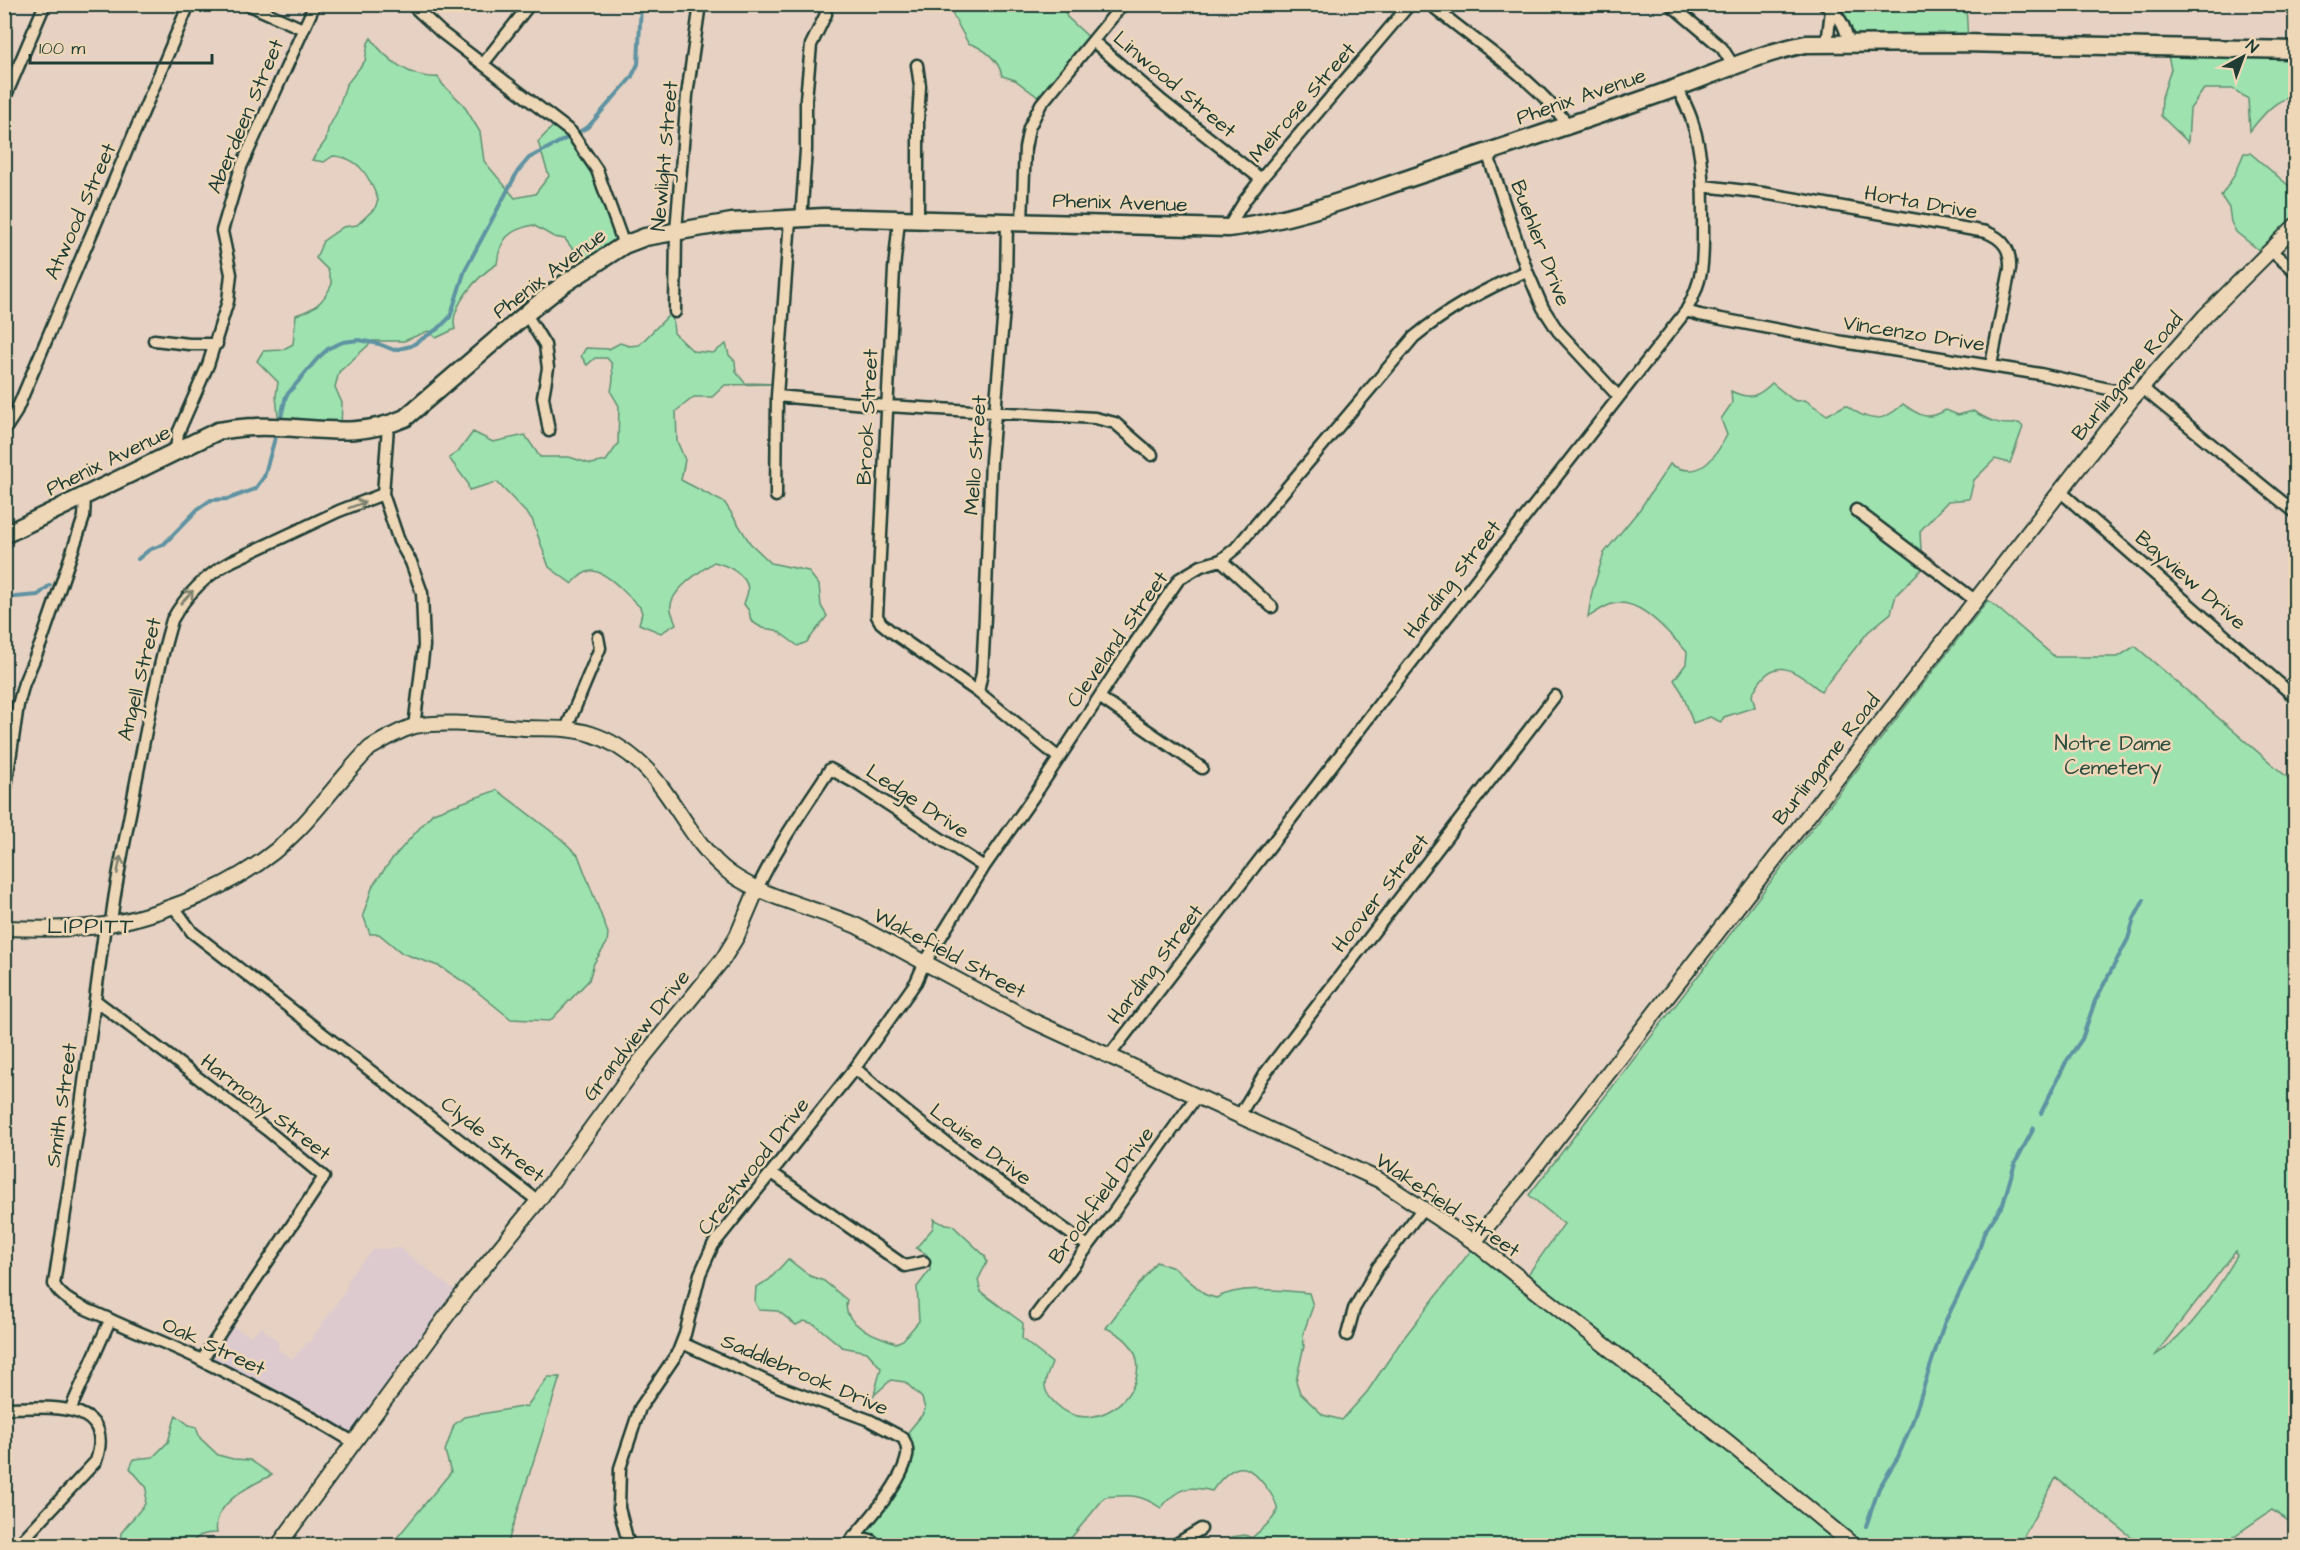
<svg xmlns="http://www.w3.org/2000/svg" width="2300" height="1550" viewBox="0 0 2300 1550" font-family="'Architects Daughter',sans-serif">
	<rect width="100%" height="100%" fill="#e6d1c2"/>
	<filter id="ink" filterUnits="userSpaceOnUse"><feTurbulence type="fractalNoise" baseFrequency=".0167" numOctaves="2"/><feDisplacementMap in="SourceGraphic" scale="12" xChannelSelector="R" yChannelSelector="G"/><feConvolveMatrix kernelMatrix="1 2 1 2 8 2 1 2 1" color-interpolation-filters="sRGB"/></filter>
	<g filter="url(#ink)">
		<path fill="#ddcacf" d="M400 1248 450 1287 461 1293 354 1440 204 1357 229 1325 250 1336 261 1327 278 1342V1349L292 1359 310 1341 345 1292 350 1275 374 1249Z"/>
		<path fill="#9de2af" stroke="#5e9072" stroke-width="1.5" fill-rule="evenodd" d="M954 5H1062L1067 17 1093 41 1042 100 1015 80 1002 76C999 60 984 48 968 43L953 15Z
			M1822 5H1966L1968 42 1853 44Z
			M371 38C385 59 411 79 438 77L443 85 463 104 480 132 484 161 515 198 535 194 549 176 538 142 558 121 575 134 625 241 587 268 565 239 554 237 533 225C508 230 500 239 497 264 480 274 448 307 455 329L436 338 428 331 404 341H373L339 372 335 387 342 403 341 428 279 425 276 396 278 382 257 361 263 351 282 350 293 344 296 315C315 309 323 303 332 284L328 270 316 258 323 241 343 227 357 225 375 208 378 200C370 178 360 157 333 156L324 162 312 160 326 140 328 129 337 112 346 85 365 61 368 43Z
			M2166 47 2295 49V96C2275 99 2263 115 2250 131L2248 99 2233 89H2204L2190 109 2188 142 2161 116 2162 97 2171 69Z
			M2244 153H2250L2295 191V226L2265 255 2236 232 2231 222 2229 208 2221 196 2234 176Z
			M672 312 674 333 693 351 713 353 726 344 729 355 735 361 736 372 745 383 776 384 725 385 712 397H694L676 411 677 441 685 460 681 480 725 503 750 543 771 563 808 571 819 585 821 606 827 616 807 642 798 646 776 630 762 628 751 621 749 611 744 604C745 600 748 594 748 589 747 574 726 565 714 562 701 571 667 592 671 610 672 615 675 620 676 624L661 633 639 624 642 613 640 607C629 597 605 569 591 571 583 572 577 578 572 584L549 567 532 519 497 482 469 490 467 482 449 458 459 451 473 432 493 442 525 435 540 457H569L591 464 606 461 618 444 619 406 611 392 613 379 612 364 607 358H595L587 365 581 356 586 348 609 349 620 343 629 346 639 345Z
			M1772 383 1792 399 1796 401 1805 400 1827 415 1846 405C1868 422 1882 424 1903 404 1920 416 1927 421 1946 410L1958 415 1973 411C1988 420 2001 427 2019 423L2023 427 2010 463 1995 459 1974 480 1969 499 1948 501 1920 531 1922 569 1896 595 1891 613 1868 632 1821 691C1792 669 1773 652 1752 695L1755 707 1724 717 1721 722 1710 717 1693 723 1682 692 1674 680 1686 664 1687 652C1668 633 1639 594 1609 605 1602 608 1595 613 1588 617L1592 592 1604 553 1640 509 1670 464C1699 481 1714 460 1727 435L1721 419 1732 403 1731 391C1749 400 1758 397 1772 383Z
			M1988 600 2055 657H2118L2135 646 2295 784V1525L2272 1510 2221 1545H2142L2056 1478 2019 1545H1224L1231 1537 1245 1535 1252 1538C1259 1531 1274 1521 1277 1511 1279 1500 1255 1470 1244 1468 1231 1466 1219 1481 1212 1491 1188 1485 1177 1488 1161 1508 1139 1493 1130 1495 1105 1497L1071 1538 1068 1545 1003 1546 997 1543 989 1546 846 1545 907 1459 904 1437 922 1415 925 1409 922 1398 905 1382 891 1380 874 1395 881 1368 867 1352 842 1347 814 1324 804 1321 796 1325 778 1311 759 1310 755 1302 756 1287 769 1280 788 1259 810 1276 824 1281 847 1300C840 1325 877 1336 896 1343L903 1340 919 1321 917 1287 930 1270V1260L926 1254 916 1248 933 1228 934 1219 941 1223 952 1225 985 1256 987 1262 978 1280 981 1292 1023 1323 1022 1339 1052 1363C1045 1382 1039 1388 1056 1404 1103 1450 1182 1360 1106 1328L1156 1262 1174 1268 1206 1295 1216 1298C1244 1284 1280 1291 1309 1293L1313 1306 1303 1334 1304 1346 1296 1381 1300 1393 1323 1415 1342 1420 1367 1392 1400 1343 1472 1249 1519 1287 1564 1224 1529 1195ZM2236 1251 2237 1256C2215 1292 2191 1334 2154 1356Z
			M497 790 560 838 578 855 608 933 607 943 594 963 589 980 550 1021 511 1019 470 986 441 967 402 953 379 934H370L363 915 373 885 392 859 433 813Z
			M548 1377H560L507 1545H391L451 1472 445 1451 454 1425 464 1417 527 1406Z
			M176 1415 189 1425 196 1427 200 1438 218 1455 233 1459 250 1460 272 1475C251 1485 211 1504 217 1533 204 1533 198 1535 190 1545H120L121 1533 145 1504 147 1488 130 1468 134 1459 153 1457 168 1442Z"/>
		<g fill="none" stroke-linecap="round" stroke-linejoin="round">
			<path stroke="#5f93a2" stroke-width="4" d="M281 417 286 396 317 359 329 348 343 342 359 340 379 344 394 350 411 346 439 328 450 317 465 270 518 171 529 158 588 127 631 78 638 64 641 4
				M138 559 149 550 164 544 198 509 211 500 228 499 255 489 264 477 275 438
				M4 598 38 595 50 585
				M2041 1113 2066 1062 2082 1039 2095 1001 2128 939 2134 919 2144 900
				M1866 1526 1879 1488 1898 1457 1912 1423 1944 1324 1976 1259 1984 1233 2003 1204 2015 1163 2034 1128"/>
			<g stroke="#1f3d34" stroke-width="15">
				<path id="minor" d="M247 4 303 29
					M411 4 441 32 571 132 597 170 624 245
					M1430 4C1476 43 1532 76 1568 125
					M1670 4 1722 48 1733 65
					M1824 4C1841 17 1844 24 1849 43
					M1093 41 1162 101 1261 179
					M1827 44 1831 10
					M483 64 530 4
					M917 65 920 86 918 120V220
					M4 100 45 4
					M1487 152 1527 271 1543 308 1558 331 1618 396
					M1704 186 1763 193 1986 232C2004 239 2011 250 2010 269L1991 365
					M801 220 806 150V99L811 45 826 14
					M899 220 894 269 877 616 881 623 892 632 978 692 1059 758
					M1022 221 1025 148 1029 128 1041 104 1123 4
					M1228 228 1245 200 1261 179 1410 4
					M2270 250 2296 272
					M1686 311 1700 315 1843 342 2040 374 2136 395
					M675 312 676 231 687 95 700 4
					M526 314 545 345 548 368 543 397 549 431
					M154 340 189 344H217
					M2142 388 2296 513
					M777 396 887 406 1095 418 1115 423 1152 455
					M388 426 383 494 399 541 411 562 422 593 424 646 414 727
					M4 431 15 414 189 4
					M176 450 178 433 208 365 228 301 231 274 222 231 241 167 315 4
					M2061 492 2296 698
					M776 496 777 396 790 220
					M1856 510 1976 601
					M1221 560 1272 607
					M978 692 982 673 985 616 991 460 1006 285 1007 221
					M1099 697 1202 768
					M566 729 600 648 598 637
					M4 800 18 705 24 683 41 643 84 517 85 497
					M757 889C777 846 804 809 830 769L857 784 984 867
					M174 907 192 932 538 1201
					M111 923C116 877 127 833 135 787 146 731 156 675 172 620 186 595 206 575 232 561L339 511 383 494
					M105 925 77 1135 54 1284C62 1302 90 1310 107 1318 138 1333 172 1345 203 1361 254 1386 305 1412 353 1442
					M95 1000 267 1130 324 1177 202 1360
					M1109 1056 1383 699 1686 311C1705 277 1703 259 1703 222 1703 187 1703 154 1692 121 1689 110 1682 98 1677 87
					M855 1068C927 1133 1009 1189 1088 1246
					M1239 1116 1263 1076 1555 696
					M772 1173 905 1266 924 1262
					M1036 1315 1111 1216 1196 1097
					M1347 1335 1354 1309 1378 1267 1423 1208
					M682 1343 777 1386 869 1420 903 1438C906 1443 908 1450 907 1456 902 1484 865 1524 846 1546
					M4 1408C43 1408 117 1398 96 1461L17 1546
					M71 1408 110 1320
					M854 1536 871 1540 878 1546
					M629 1546 619 1508 620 1468 640 1408 678 1352 685 1334 700 1274 713 1245 855 1068 916 982 924 964 984 867 1038 790 1128 653 1179 579 1201 566 1221 560 1236 548 1414 337C1448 309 1487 288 1527 271
					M1173 1546 1201 1529"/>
			</g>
			<g stroke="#1f3d34" stroke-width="18">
				<path id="tertiary" d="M4 928C35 929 74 930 105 925 171 913 250 880 298 830 323 804 344 774 370 748 384 740 399 730 415 726 445 720 492 726 524 728 547 729 569 727 591 734 610 740 628 752 642 765 676 797 692 846 731 874 765 898 818 909 857 926L1031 1020 1379 1180 1474 1242 1729 1443 1854 1546
					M1474 1242 1521 1185 2132 399 2205 316 2296 225
					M278 1546 467 1288 538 1201 641 1060 723 959 737 936 757 889"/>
			</g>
			<g stroke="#1f3d34" stroke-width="21">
				<path id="secondary" d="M4 535 218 431C231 429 243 427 255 427 309 425 353 441 405 418L533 308 564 284 624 245 645 237 732 222 824 217 1228 228C1292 221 1353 197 1413 177 1501 148 1589 119 1676 88 1720 72 1761 53 1806 44L1962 43 2296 50"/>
			</g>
			<use href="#minor" stroke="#eed7b7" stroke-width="10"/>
			<use href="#tertiary" stroke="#eed7b7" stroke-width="14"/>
			<use href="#secondary" stroke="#eed7b7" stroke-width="16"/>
		</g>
		<defs><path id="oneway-shaft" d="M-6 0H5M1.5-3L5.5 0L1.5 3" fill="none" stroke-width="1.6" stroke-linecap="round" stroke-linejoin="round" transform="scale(1.5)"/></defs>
		<g stroke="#7c826f">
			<use href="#oneway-shaft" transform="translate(357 505) rotate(-21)"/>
			<use href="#oneway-shaft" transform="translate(187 597) rotate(-47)"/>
			<use href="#oneway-shaft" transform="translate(119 865) rotate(-79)"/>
		</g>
	</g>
	<g text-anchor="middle" stroke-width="5" stroke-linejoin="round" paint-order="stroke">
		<g font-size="21" fill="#1f3d34" stroke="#eed7b7">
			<text transform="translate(1175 84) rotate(40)" y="7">Linwood Street</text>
			<text transform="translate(1581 96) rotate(-19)" y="7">Phenix Avenue</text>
			<text transform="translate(1302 102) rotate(-49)" y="7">Melrose Street</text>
			<text transform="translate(245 116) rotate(-67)" y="7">Aberdeen Street</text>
			<text transform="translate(664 156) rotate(-85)" y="7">Newlight Street</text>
			<text transform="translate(1120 202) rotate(2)" y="7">Phenix Avenue</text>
			<text transform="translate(1921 202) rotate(10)" y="7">Horta Drive</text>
			<text transform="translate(80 211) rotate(-66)" y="7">Atwood Street</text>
			<text transform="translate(1541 243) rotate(69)" y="7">Buehler Drive</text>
			<text transform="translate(549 273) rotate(-37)" y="7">Phenix Avenue</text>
			<text transform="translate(1914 333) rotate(9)" y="7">Vincenzo Drive</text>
			<text transform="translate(2127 376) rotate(-50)" y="7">Burlingame Road</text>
			<text transform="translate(867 417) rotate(-87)" y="7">Brook Street</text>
			<text transform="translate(975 455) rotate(-86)" y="7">Mello Street</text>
			<text transform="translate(108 460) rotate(-26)" y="7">Phenix Avenue</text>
			<text transform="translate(1452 579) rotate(-52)" y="7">Harding Street</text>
			<text transform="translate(2191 580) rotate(41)" y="7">Bayview Drive</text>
			<text transform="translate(1117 639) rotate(-55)" y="7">Cleveland Street</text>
			<text transform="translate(139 679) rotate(-76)" y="7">Angell Street</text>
			<text transform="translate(1826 759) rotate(-52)" y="7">Burlingame Road</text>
			<text transform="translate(918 801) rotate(33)" y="7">Ledge Drive</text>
			<text transform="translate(1380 893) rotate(-52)" y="7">Hoover Street</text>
			<text transform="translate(950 953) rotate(28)" y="7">Wakefield Street</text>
			<text transform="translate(1155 964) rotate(-53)" y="7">Harding Street</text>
			<text transform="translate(636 1035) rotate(-52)" y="7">Grandview Drive</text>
			<text transform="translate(61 1105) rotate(-82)" y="7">Smith Street</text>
			<text transform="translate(266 1107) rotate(38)" y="7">Harmony Street</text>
			<text transform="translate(493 1139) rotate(38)" y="7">Clyde Street</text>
			<text transform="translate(981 1144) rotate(37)" y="7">Louise Drive</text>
			<text transform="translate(753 1166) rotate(-52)" y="7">Crestwood Drive</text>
			<text transform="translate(1101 1195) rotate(-54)" y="7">Brookfield Drive</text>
			<text transform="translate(1448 1205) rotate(34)" y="7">Wakefield Street</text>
			<text transform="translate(214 1346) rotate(25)" y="7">Oak Street</text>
			<text transform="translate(805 1374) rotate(23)" y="7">Saddlebrook Drive</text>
		</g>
		<g font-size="21" fill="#2c4e40" stroke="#eed7b7">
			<text x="2113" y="750">Notre Dame<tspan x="2113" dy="24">Cemetery</tspan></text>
		</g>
		<g font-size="22" letter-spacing="1.5" fill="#1f3d34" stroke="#eed7b7">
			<text x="91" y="933">LIPPITT</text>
		</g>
	</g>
	<rect width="2300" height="1550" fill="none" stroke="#eed7b7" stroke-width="24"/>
	<rect x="12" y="12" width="2276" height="1526" fill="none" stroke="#1f3d34" stroke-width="2" filter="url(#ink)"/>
	<g transform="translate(2243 57) rotate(41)" stroke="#eed7b7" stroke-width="4.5" paint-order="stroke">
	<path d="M0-4.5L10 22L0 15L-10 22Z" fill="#1f3d34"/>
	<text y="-9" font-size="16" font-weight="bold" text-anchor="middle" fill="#1f3d34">N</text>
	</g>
	<path d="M30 54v9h182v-9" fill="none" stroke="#1f3d34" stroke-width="3"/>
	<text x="39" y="54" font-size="18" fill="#1f3d34" stroke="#eed7b7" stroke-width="4.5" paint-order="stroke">100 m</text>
</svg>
